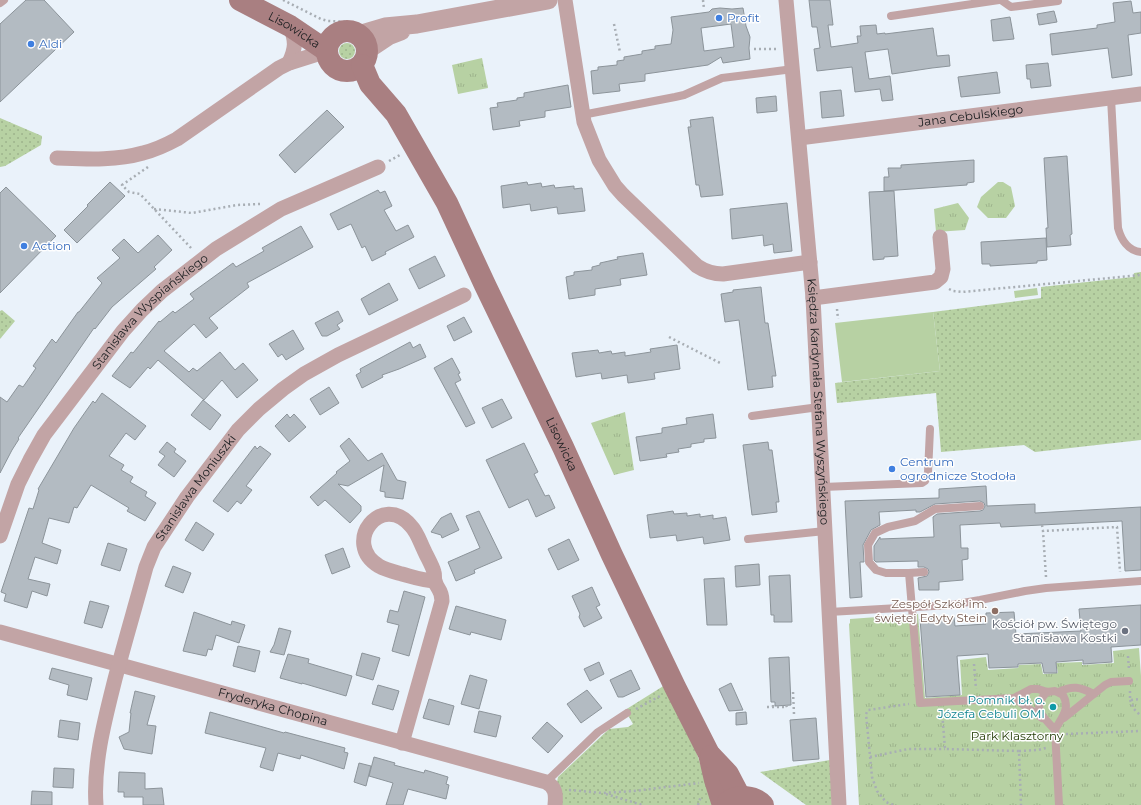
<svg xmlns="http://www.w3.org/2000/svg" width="1141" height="805" viewBox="0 0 1141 805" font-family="Montserrat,sans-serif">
	<defs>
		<pattern id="grass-dots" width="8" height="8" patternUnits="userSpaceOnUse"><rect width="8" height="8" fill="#b7d1a3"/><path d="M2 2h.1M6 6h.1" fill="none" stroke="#9db38c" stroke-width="1.8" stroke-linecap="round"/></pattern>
		<pattern id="park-tufts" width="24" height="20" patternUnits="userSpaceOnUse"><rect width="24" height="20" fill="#b7d1a3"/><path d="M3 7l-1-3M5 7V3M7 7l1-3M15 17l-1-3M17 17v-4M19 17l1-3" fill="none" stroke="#9db38c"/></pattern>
	</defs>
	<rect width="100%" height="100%" fill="#eaf2fa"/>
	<path fill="url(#grass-dots)" d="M339 51a8 8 0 1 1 16 0a8 8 0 1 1-16 0Z
		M0 118 42 136 41 145 5 166 0 167Z
		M1141 272V440L1035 452 1024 445 941 452 936 393 837 403 835 383 940 371 933 312 1041 298V287L1133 277 1134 273Z
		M2 310 15 321 0 339V311Z
		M665 685 689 730 714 805H562L557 782 558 777 609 729 628 727 633 724 625 710Z
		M830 760 832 805H806L760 772Z"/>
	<path fill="url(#park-tufts)" d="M482 58 488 88 458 94 452 65Z
		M998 182H1003L1011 187 1015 206 1006 218H988L977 207 981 197Z
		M958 203 969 218 965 230 936 232 934 209Z
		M625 412 634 470 614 475 591 423Z
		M918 614 925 698 962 695 960 660 986 657 988 670 1018 668 1019 665 1041 664 1043 674 1058 673 1056 663 1082 662V665L1114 663 1113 651 1139 648 1141 676V805H859L849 624 850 623V619Z"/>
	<path fill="#b7d1a3" d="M1037 288 1038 295 1015 298 1014 291Z
		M933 312 940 371 842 382 835 323Z"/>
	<path fill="#b3bbc2" stroke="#8c949a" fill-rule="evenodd" d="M26 0H44L74 32 0 102V24Z
		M809 0H830L833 25H828L831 47 858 43 857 36H861L860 26 876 25 877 34 885 33V34L933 28 937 56 949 55 950 66 932 68 892 74 888 49 865 52 869 79 890 76 893 100 882 101 880 89 855 92 852 67 817 71 814 49 820 48 817 27H812Z
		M1131 1 1133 13 1141 12V33L1128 35 1132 75 1112 78 1108 48 1052 55 1050 34 1097 28V25L1115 22 1113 3Z
		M720 8 732 9 743 8 746 26 750 37 749 48 750 59 723 63 721 57 708 65 645 74V81L619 84 620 91 593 94 591 71 598 70V67L617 65V61L624 60V57L642 54V51L655 49V46L671 44 673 30 671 17 709 12 712 9ZM731 24 734 47 704 51 701 28Z
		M1054 11 1057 22 1039 25 1037 14Z
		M1010 17 1014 39 993 41 991 20Z
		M1048 63 1051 86 1031 88 1030 79H1027L1026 65Z
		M997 72 1000 93 961 97 958 77Z
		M568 85 571 107 545 111V117L519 121 520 126 493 130 490 108 498 107 497 103 517 100V98L524 97V93Z
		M841 90 844 116 822 118 820 92Z
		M776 96 777 111 757 113 756 98Z
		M327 110 344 127 295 173 279 155Z
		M713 117 723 195 701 197 699 185H696L688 127H691L690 120Z
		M1067 156 1072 234 1070 235 1071 245 1047 247 1046 228H1048L1044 158Z
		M974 160V182L967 183V185L884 191V177H889L888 168H901V165Z
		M110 182 125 196 77 243 64 230 88 206 87 205Z
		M527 182 528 185 541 183 542 187 554 185 555 188 574 186V189L582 188 585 211 558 214 557 207 531 211 530 204 503 208 501 186Z
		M6 187 56 236 0 293V193Z
		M378 190 380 193 385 191 392 206 384 210 396 231 408 225 414 237 385 252 386 254 372 261 365 246 362 248 351 224 338 230 330 214Z
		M894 191 898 256 884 257V259L873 260 869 192Z
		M787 203 792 251 774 253 773 244 764 246 763 235 732 239 730 209Z
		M301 226 313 247 247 283 249 287 209 318 218 328 206 338 194 324 164 351 189 372 193 368 197 371 220 352 235 370 243 363 258 380 237 398 222 380 204 400 158 360 150 369 148 367 130 388 112 376 131 352 133 353 159 321 160 322 173 311 175 313 194 299 190 294 233 263 236 267 264 251 262 248Z
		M158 235 172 250 154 267 156 269 112 307 95 329 94 328 18 438 19 439 12 450 0 473V397L7 402 19 385 23 387 36 368 33 366 52 339 56 343 78 312H79L102 283 97 278 120 258 112 250 124 239 138 253Z
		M1046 238 1047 260 1037 261V263L990 266V264H982L981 242Z
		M643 253 647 275 620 279 621 285 595 289V295L569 299 566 277 574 275V272L592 270V267L600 265V263L618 259 617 257Z
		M435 256 445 276 419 289 409 269Z
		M389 283 398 300 369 315 361 299Z
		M761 287 765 323H768L776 376H772L773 387 748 390 739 320 725 322 721 294 733 292V290Z
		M338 311 343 321 337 325 340 329 327 336H322L315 323Z
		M464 317 472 332 454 341 447 326Z
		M293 330 304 349 286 360 282 354 278 357 269 344Z
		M410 342 413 348 420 344 426 357 399 369 382 375 383 377 362 388 356 375 361 372 360 369Z
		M677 345 680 369 654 373 655 379 628 383 627 375 602 379 601 373 576 377 572 353 598 350 599 353 611 351 612 354 625 352V356L651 352 650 349Z
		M452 358 460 373 458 374 461 380 455 383 475 423 466 427 434 368Z
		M329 387 339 403 320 415 310 399Z
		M102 393 146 426 135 440 126 433 109 456 124 465 121 470 133 477 130 482 147 492 145 496 156 503 145 521 127 511 129 508 91 485 77 508 74 507 69 523 49 518 42 543 61 550 57 564 35 557 28 579 50 584 47 596 32 591 27 608 4 601 6 594 1 592 29 508 33 509 39 490 38 489 74 428 93 401 95 403Z
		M502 399 512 418 492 428 482 408Z
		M203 400 221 415 210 430 191 415Z
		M287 414 290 418 294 414 306 427 289 442 275 426Z
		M713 414 716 438 704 439V442L691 444V447L678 449 679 452 666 454 667 457 640 461 636 437 662 433V428L687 424 686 418Z
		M349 438 368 461 382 453 397 480 406 482 403 499 385 497V492L380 491 384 465 348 486 338 484 361 506V511L350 523 325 500 318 506 310 497 337 473 336 472 350 461 340 446Z
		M167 442 176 449 174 452 186 461 174 477 158 465 165 456 159 452Z
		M768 442 769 450H772L774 465 779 502H776L777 512 752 515 743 445Z
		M524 443 538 472 534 474 545 496 549 495 555 508 536 517 528 499 509 508 486 460Z
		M255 446 257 449 260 446 271 454 246 486 252 490 241 504 237 501 228 512 213 501Z
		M986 486 987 506 1035 504V513L1141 507V570L1125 571 1122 521 1001 527 1000 523 960 525 961 548H968V559L962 560 963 580 939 582V590H919L918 578 927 576 929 572 928 569 924 567H918V561L876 562 874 560V546L880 537V539L934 537 933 517 937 514 980 511 983 510 985 506 984 503 980 501 935 504 920 512H916V510L879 512 880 525 871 530 863 545 864 562H860L862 597 850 598 845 501 939 498V489Z
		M479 511 502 558 474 570 475 573 456 581 448 562 480 548 466 516Z
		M673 511 674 514 687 513V516L700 514V517L713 515V519L726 517 730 540 704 544 703 537 677 541 676 535 650 538 647 515Z
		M451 513 459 530 442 538 441 535 431 532 441 518Z
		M196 522 214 534 203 551 185 540Z
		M569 539 579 560 558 570 548 549Z
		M108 543 127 549 120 571 101 565Z
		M343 548 350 567 332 574 325 555Z
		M759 564 760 585 736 587 735 566Z
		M173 566 191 573 183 593 165 586Z
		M790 575 792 622H774V615H771L769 576Z
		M724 578 727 625H707L704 579Z
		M592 587 600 605 596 607 602 618 584 627 579 617 580 614 572 596Z
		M404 591 425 597 409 656 392 651 399 625 387 622 390 610 398 612Z
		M90 601 109 606 102 628 84 623Z
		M1141 605V645L1111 647 1112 662 1083 664V660L1056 662 1057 673H1044L1042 663 1018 664V667L989 668 988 654 957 656 960 695 926 697 920 619 954 617 955 626 986 624V613L1014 612 1016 634 1081 631 1079 609Z
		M456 606 506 620 501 640 471 632 470 635 449 629Z
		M194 612 231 625 232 621 245 625 239 643 216 635 212 650 208 649 206 656 183 651Z
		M279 628 291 631 284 655 270 652 274 645Z
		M238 646 260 651 255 672 233 666Z
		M362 653 380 658 373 680 356 675Z
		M288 654 309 659 308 663 352 676 346 696 302 683V684L280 678Z
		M789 657 791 705 775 706V702H771L769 658Z
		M599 662 604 674 590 681 584 669Z
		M52 668 92 678 87 700 67 695 69 685 49 679Z
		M631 670 640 689 623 697H618L610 680Z
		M470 675 487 680 479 709 461 704Z
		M731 683 743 710 729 711 719 689Z
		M378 685 399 691 393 710 372 704Z
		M587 690 602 708 581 723 567 704Z
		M135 691 155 696 147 725 156 726 152 754 124 749 119 737 129 732 131 713H130Z
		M429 699 454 706 449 725 423 718Z
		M479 711 501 716 496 737 474 732Z
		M210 712 284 733 285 732 345 748 344 752 348 753 344 769 301 755 300 759 278 753 273 771 260 767 266 748 205 733Z
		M746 712 747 724 736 725V713Z
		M816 718 819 759 793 761 790 720Z
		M60 720 80 723 78 740 58 737Z
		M547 722 563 736 548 753 532 738Z
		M374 757 395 763 394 765 424 773 425 770 448 777 446 784 449 785 446 799 408 789 403 805H386L393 783 369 776Z
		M359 763 371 766 366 786 354 782Z
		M54 768 74 769 73 788 53 787Z
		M119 772 145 773V789L162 788 164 805H143V797H124V792H118Z
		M32 791 52 792V805H31Z"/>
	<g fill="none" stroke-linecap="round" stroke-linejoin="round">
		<path stroke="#a8aeb4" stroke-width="2.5" stroke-dasharray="2 3" stroke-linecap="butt" d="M283 0 321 19 328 21 348 22
			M703 0 704 9
			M614 24 620 52
			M754 49H778
			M389 161 400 155
			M148 167 122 185 129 192 140 194 192 249
			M154 209 192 213 237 205 260 204
			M949 289 953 291 962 292 1141 275
			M837 309 838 319
			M669 337 722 364
			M1042 525 1043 531
			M1046 577 1043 531 1117 527 1120 572
			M1128 656 1129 670
			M974 664 976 689
			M1130 691V700L1141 699
			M793 692 794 714
			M1130 700 1134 709 1141 716
			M767 707H787L786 705
			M773 707V705H775
			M636 709 660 696
			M942 711 945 749 1019 751 1021 805
			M1066 734 1141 731
			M1019 751 1038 750 1046 748
			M870 757 908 749H945
			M569 790 603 793 634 791 699 783
			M606 794 642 805
			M698 805 701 796
			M893 805 886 802 877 791 872 777 866 714 868 710 909 704"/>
		<path stroke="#c2a4a5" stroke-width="8" d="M1001 0 1011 7 1058 1
			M0 3 4 0
			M891 16 999 0
			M1111 98 1118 228C1121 239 1128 251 1141 252
			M582 115 675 97 684 95 722 78 793 69
			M752 416 819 407
			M823 487 922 483 925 481 928 473 930 429
			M980 506 935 509 915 521 888 527 875 533 868 545 869 562 876 570 886 573H909L920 703 1014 698 1031 689H1038L1047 692 1055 691 1063 695C1071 709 1061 718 1055 730 1044 717 1030 709 1047 692
			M748 539 825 531
			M909 573 924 572
			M829 612 951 605 980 600 1025 591 1046 588 1141 581
			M1058 692C1073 685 1080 687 1094 694
			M1014 698 1042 718
			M1064 718 1105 685 1111 682 1129 681
			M1055 730 1059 805
			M546 782 598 732 627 713"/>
		<g stroke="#c2a4a5" stroke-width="15">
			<path d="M565 0 584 122 599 160 615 186 623 195 697 266C706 272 713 274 723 274L810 262"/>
			<path id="s1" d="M786 0 813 298 839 805"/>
			<path d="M289 63C296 48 296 41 290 26"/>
			<path id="s2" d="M799 138 1141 94"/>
			<path d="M57 158C85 159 115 161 143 153 155 150 166 145 177 139L279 68 289 63 327 51"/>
			<path d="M813 298 935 282 941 277 943 269 940 237"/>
			<path id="s3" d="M0 536 18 484 30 460 44 435 123 331 142 310 162 291 216 249 281 209 378 167"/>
			<path id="s4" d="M0 632 546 782C556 787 556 795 555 805"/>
			<path d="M402 743 442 601C442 589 437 590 435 581 434 579 435 575 434 572 432 565 427 557 424 550 420 542 417 532 411 526 382 491 341 543 379 566 386 570 395 572 402 574 413 577 424 581 435 581"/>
			<path id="s5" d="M96 805C93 763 105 719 115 679 125 641 136 604 146 567L154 547 187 497 238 430 259 409 283 389 304 374 338 355 464 295"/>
		</g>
		<path stroke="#c2a4a5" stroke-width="19" d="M358 35 385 27 417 24 548 0
			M367 50 388 36 401 31"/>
		<g stroke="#a97f81" stroke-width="22">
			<path id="s6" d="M240 0 290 26 327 51"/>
			<circle cx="347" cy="51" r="20"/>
			<path id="s7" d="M362 65 370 84 396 114 447 203 485 285 563 447 612 555 675 687 709 754 715 780 723 805"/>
			<path d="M711 756 728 774 740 797"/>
			<path d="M728 802C738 794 755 796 763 805"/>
		</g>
	</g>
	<g fill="#3f7fe0" stroke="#fefefe" stroke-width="1.5">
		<circle cx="719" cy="18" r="4"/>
		<circle cx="31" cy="44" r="4"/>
		<circle cx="24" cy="246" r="4"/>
		<circle cx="892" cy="469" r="4"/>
	</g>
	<circle fill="#8d6e63" stroke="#fefefe" stroke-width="1.5" cx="995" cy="611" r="4"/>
	<circle fill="#6b7280" stroke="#fefefe" stroke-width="1.5" cx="1125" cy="631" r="4"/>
	<circle fill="#0f9aa8" stroke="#fefefe" stroke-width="1.5" cx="1053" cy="707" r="4"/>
	<g text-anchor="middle" stroke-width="3" stroke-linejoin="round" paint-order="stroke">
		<g font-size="12" fill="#366cbe" stroke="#fefefe" text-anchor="start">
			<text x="727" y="22">Profit</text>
			<text x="39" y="48">Aldi</text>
			<text x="32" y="250">Action</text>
			<text x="900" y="466">Centrum<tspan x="900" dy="14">ogrodnicze Stodoła</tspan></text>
		</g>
		<g font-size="12" fill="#1b1e20" stroke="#fefefe">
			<text dy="4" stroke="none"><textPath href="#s6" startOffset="62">Lisowicka</textPath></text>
			<text dy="4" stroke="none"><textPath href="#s2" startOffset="173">Jana Cebulskiego</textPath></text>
			<text dy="4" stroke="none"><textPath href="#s3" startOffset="274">Stanisława Wyspiańskiego</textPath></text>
			<text dy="4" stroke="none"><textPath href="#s1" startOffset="403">Księdza Kardynała Stefana Wyszyńskiego</textPath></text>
			<text dy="4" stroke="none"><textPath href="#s7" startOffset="430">Lisowicka</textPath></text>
			<text dy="4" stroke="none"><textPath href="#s5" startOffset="338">Stanisława Moniuszki</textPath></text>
			<text dy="4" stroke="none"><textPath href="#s4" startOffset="283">Fryderyka Chopina</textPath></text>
		</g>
		<g font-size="12" fill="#785e54" stroke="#fefefe" text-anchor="end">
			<text x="987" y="608">Zespół Szkół im.<tspan x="987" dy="14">świętej Edyty Stein</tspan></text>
		</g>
		<g font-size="12" fill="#5b616d" stroke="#fefefe" text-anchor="end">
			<text x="1117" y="628">Kościół pw. Świętego<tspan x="1117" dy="14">Stanisława Kostki</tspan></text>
		</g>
		<g font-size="12" fill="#0d838f" stroke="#fefefe" text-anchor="end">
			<text x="1045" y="704">Pomnik bł. o.<tspan x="1045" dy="14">Józefa Cebuli OMI</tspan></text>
		</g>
		<g font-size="12" fill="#1e3700" stroke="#fefefe">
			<text x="1017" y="740">Park Klasztorny</text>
		</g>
	</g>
</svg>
